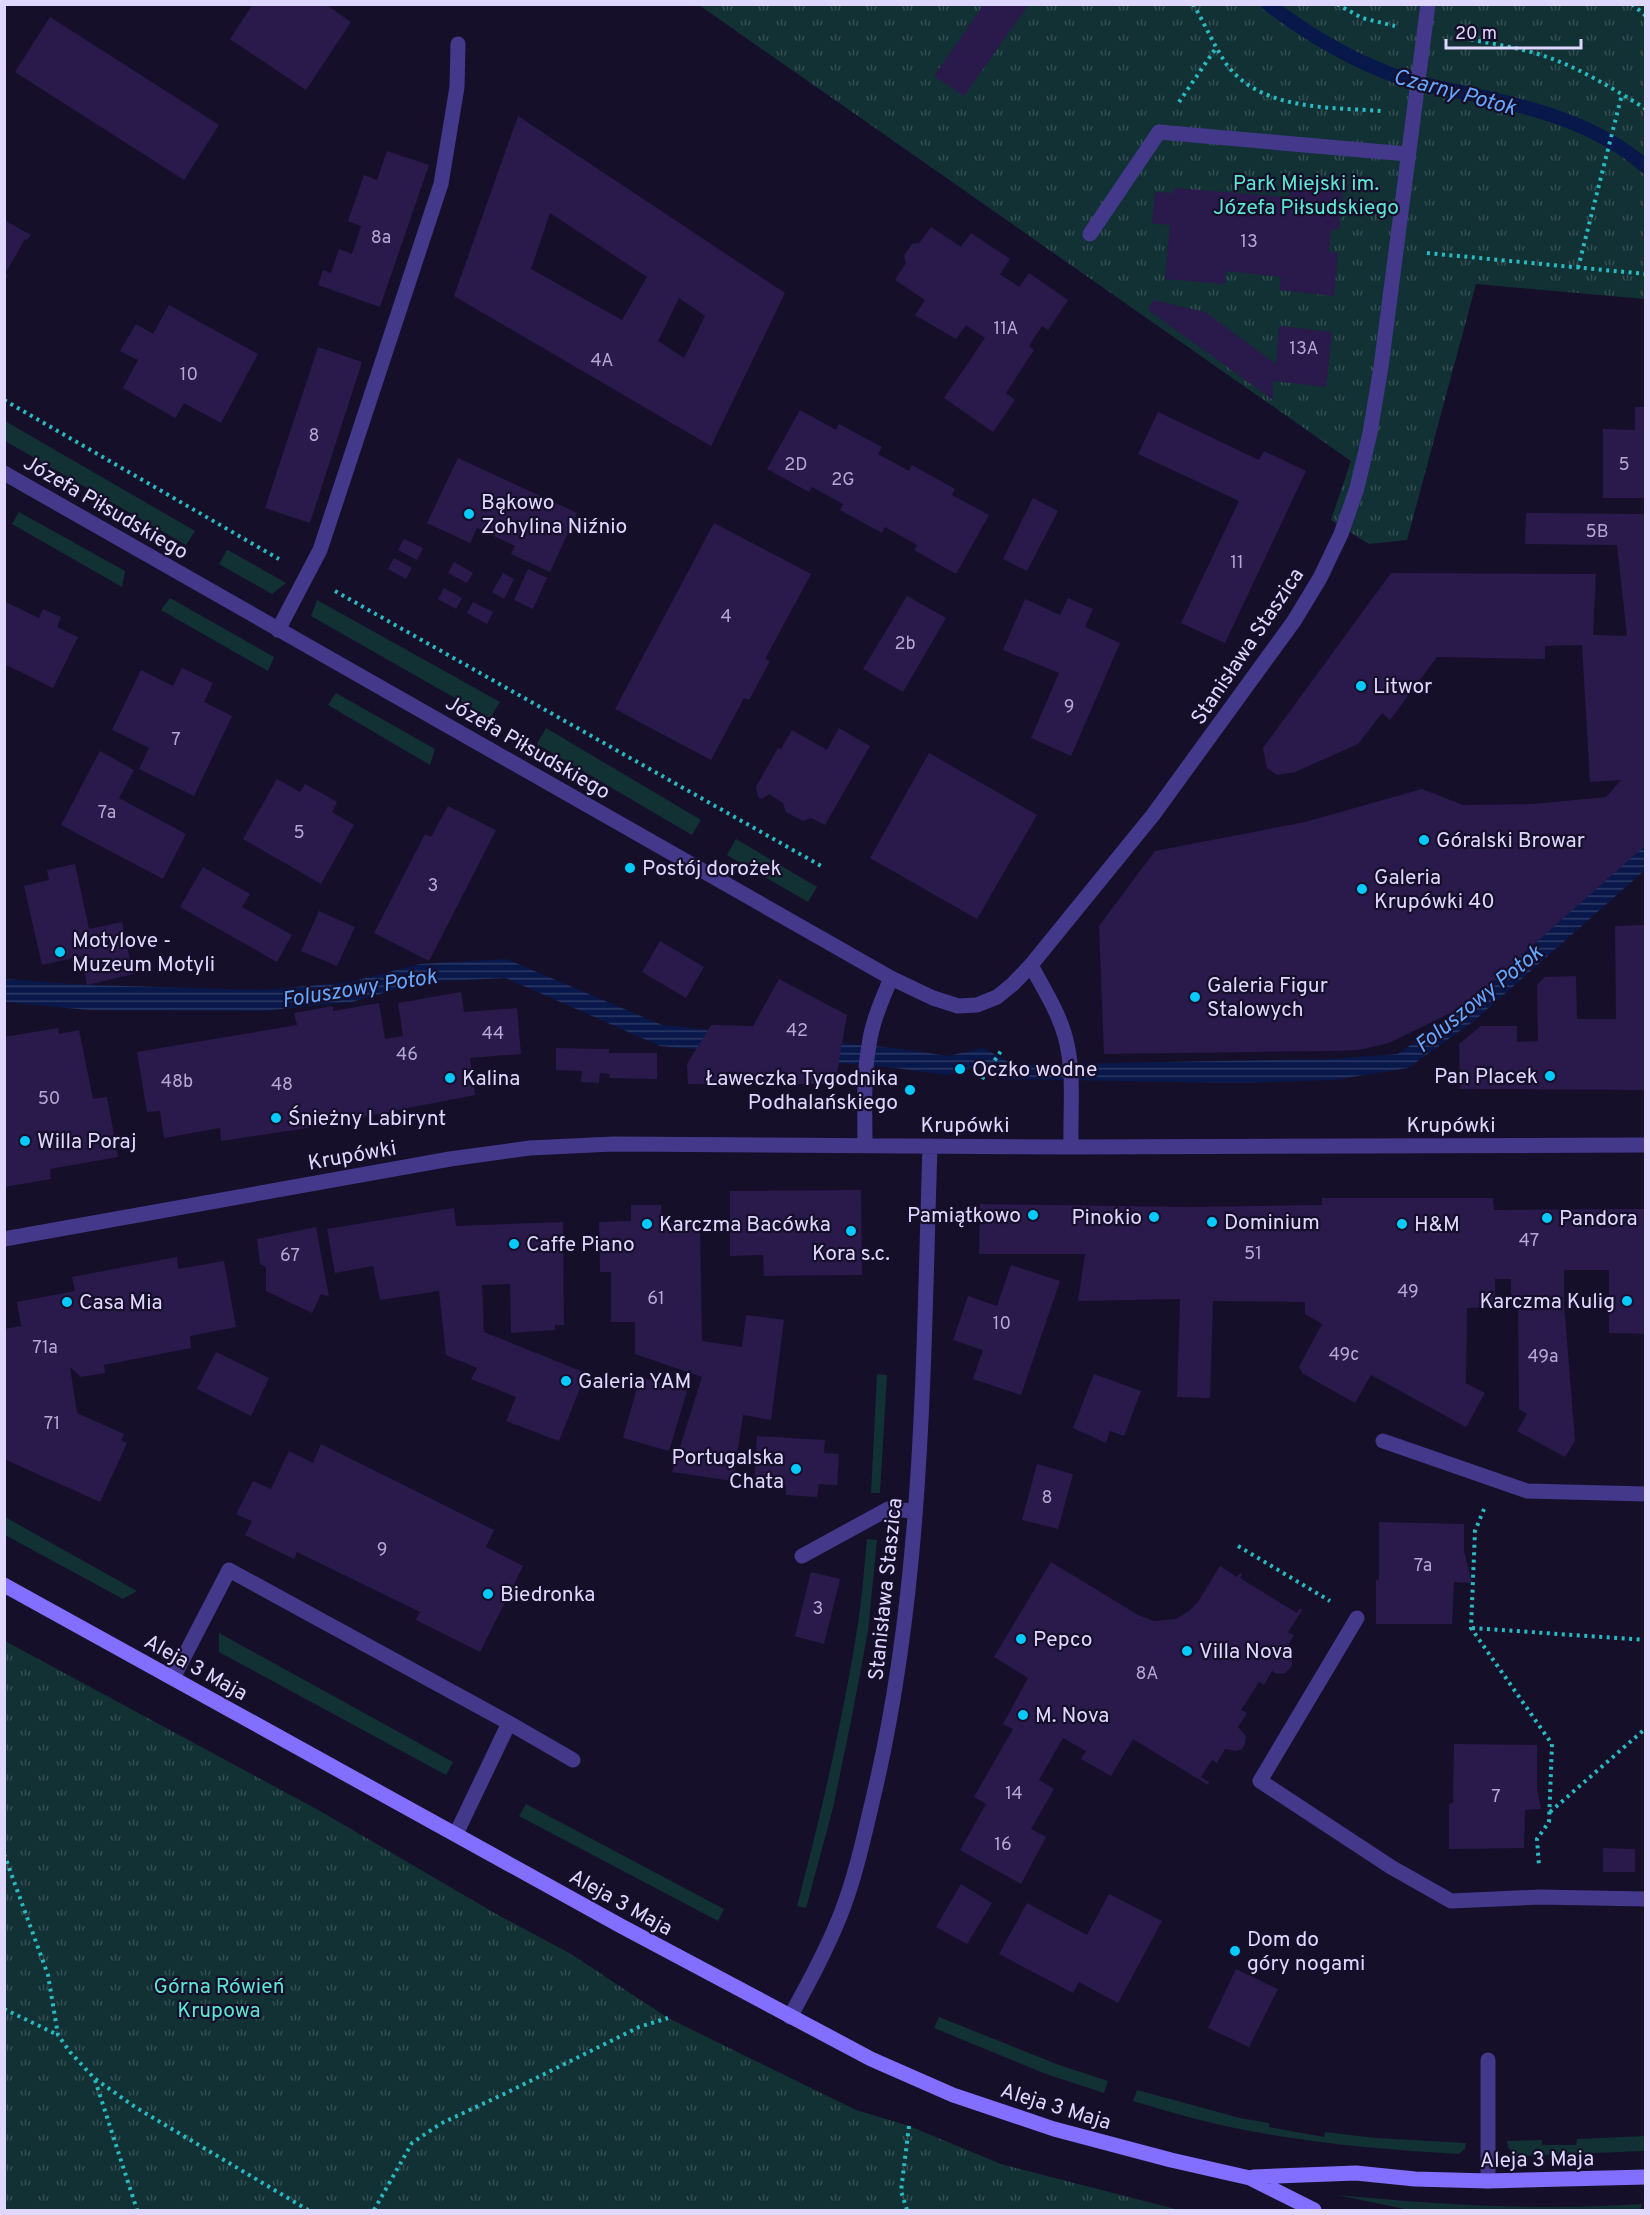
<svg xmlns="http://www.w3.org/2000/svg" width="1650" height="2215" viewBox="0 0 1650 2215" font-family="Overpass,sans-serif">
	<defs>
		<pattern id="park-tufts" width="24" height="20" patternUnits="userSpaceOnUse" patternTransform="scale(1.5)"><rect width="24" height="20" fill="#123134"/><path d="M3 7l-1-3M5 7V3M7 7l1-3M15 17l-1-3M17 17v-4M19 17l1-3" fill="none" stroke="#344e52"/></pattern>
		<pattern id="water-rules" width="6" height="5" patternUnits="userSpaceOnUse" patternTransform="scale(1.5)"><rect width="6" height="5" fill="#08184a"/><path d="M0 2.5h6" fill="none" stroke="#2c3965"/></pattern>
	</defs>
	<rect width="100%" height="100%" fill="#160f2a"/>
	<path fill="#123134" d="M5 421 195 531 186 545 5 441Z
		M19 512 125 571 122 587 12 524Z
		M227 550H228L286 583 272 594 219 564Z
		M170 598 274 657 268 671 161 610Z
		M317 600 500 702 490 718 311 616Z
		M336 693 435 749 430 765 328 705Z
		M546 728 701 820 692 835 537 744Z
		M736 839 817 887 808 902 727 855Z
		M877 1374 887 1375 880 1493H871Z
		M5 1517 137 1591 123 1599 5 1535Z
		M867 1539 877 1540 868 1631 852 1716 833 1808 806 1908 797 1906C821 1815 842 1723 857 1630 862 1600 864 1569 867 1539Z
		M219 1633 453 1762 446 1775 219 1652Z
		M526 1804 724 1909 718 1921 519 1816Z
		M939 2017 1059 2065 1108 2081 1104 2093 1046 2074 934 2028Z
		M1137 2090 1240 2118 1269 2123V2127L1324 2137 1325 2132 1376 2138 1466 2143 1465 2149 1459 2154C1387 2150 1316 2144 1245 2130 1207 2123 1170 2112 1133 2101Z
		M1645 2136V2151L1515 2156 1508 2147 1507 2141 1542 2140V2145H1576L1577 2139Z
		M1338 2195C1440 2205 1540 2211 1642 2204L1640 2210H1409Z"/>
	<path fill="url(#park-tufts)" d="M699 5H1645V299L1476 284 1407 540 1369 544 1331 520 1351 461Z
		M5 1641 320 1811 498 1915 571 1954 668 2018 856 2110 909 2126 1001 2164 1179 2210H5Z"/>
	<path fill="url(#water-rules)" d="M1645 845V870L1475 1020 1408 1068 1333 1080 1239 1083 1003 1079 976 1066 947 1075 895 1068 660 1046 506 978 422 982 352 1002 262 1011 89 1010 5 1002V979L87 985 264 990 350 982 420 964 506 959 662 1025 893 1048 948 1056 983 1048 1014 1065 1329 1059 1398 1054 1463 1007Z"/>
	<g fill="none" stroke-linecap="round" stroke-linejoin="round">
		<path stroke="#08184a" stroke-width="14" d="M1268 4C1310 36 1354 62 1404 79 1425 86 1448 89 1470 94 1531 107 1598 124 1646 167"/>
	</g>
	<path fill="#291a4b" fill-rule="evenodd" d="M253 4H325L351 22 306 90 230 39Z
		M984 4H1029L964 96 934 76Z
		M50 17 219 125 184 180 15 72Z
		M518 116 785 293 711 446 454 296ZM550 213 647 277 622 320 531 269ZM679 298 705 316 684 358 658 341Z
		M387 151 429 165 380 307 318 285 323 270 331 273 339 249 352 254 361 226 348 221 364 175 377 180Z
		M1291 185 1343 189 1339 229 1331 230 1329 252H1338L1334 296 1279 290 1281 277 1226 271 1225 284 1165 279 1170 225 1152 223 1155 192 1173 193V188L1289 197Z
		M4 220 31 235 27 240 25 239 5 274 8 275 4 281Z
		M931 227 961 247 971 233 1010 259 1000 274 1019 287 1029 273 1068 300 1048 330 1042 326 1029 346 1034 350 1006 393 1015 400 993 432 944 398 985 338 966 325 956 339 915 315 925 300 895 280 906 263 904 256 912 244 919 243Z
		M1153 300 1205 312 1276 364 1279 326 1332 332 1326 387 1273 381V400L1148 310Z
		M169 305 258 354 221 423 184 403 175 418 123 388 138 360 120 351 136 324 153 334Z
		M318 347 362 362 310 523 265 508Z
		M1635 407H1646V498H1603V429L1635 430Z
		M800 410 836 430 839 424 882 447 878 454 909 471 912 465 955 489 952 495 989 515 956 574 914 550 917 545 885 527 882 533 840 510 843 504 812 487 809 492 767 469Z
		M1158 412 1259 460 1264 451 1306 471 1225 643 1181 623 1239 501 1138 454Z
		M458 458 577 513 550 572 511 554 515 546 477 528 470 543 427 523Z
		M1033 498 1058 511 1027 571 1003 559Z
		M1526 513 1646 514V845L1463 1007 1389 1043 1358 1050 1331 1051 1104 1054 1099 926 1155 851 1305 822 1422 789 1463 805 1534 804 1606 797 1621 780 1590 782 1582 645 1545 646V659L1437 657 1390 720 1382 713 1358 744 1295 772 1277 775 1267 768 1263 748 1391 573 1596 574 1593 635 1627 636 1617 545 1525 544Z
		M714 523 811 574 765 659 770 661 749 700 744 698 711 760 615 709Z
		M404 539 423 548 417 560 398 550Z
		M394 558 412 568 406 579 388 569Z
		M454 562 473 573 467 583 448 573Z
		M528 569 547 578 533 609 514 600Z
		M503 573 514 579 504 599 492 592Z
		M444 588 462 598 456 609 438 599Z
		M907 596 946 618 903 692 863 669Z
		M1068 598 1093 609 1085 627 1120 643 1071 756 1031 738 1059 673 1003 650 1025 599 1060 615Z
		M4 601 39 618 43 609 61 617 57 627 78 637 53 688 4 664Z
		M473 602 493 612 487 624 467 613Z
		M182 668 213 683 204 702 232 716 194 796 139 769 149 748 112 730 141 670 173 686Z
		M839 728 870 746 825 825 811 818 803 821 786 812 783 803 769 794 762 799 758 797 756 787 778 748 781 749 792 730 827 750Z
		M100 751 134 770 119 798 186 834 163 879 61 825Z
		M929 753 1037 815 977 919 870 858Z
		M277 779 300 792 305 784 337 802 332 812 354 825 321 884 243 839Z
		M448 806 496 830 429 961 374 933 425 834 431 837Z
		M75 864 89 929 122 922 133 974 87 985 81 956 42 965 24 886 49 880 47 870Z
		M203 867 250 894 242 907 292 935 277 962 180 907Z
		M319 911 355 927 337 966 301 951Z
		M1646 925V1090L1460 1089 1459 1044 1481 1026H1517V1042L1538 1041 1537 985 1545 977 1576 976 1577 1019H1616L1615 926Z
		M660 941 704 967 686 998 642 972Z
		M779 979 847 1015 835 1084H688L687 1064 711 1025 753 1026Z
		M461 992 464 1012 517 1008 521 1054 470 1058 475 1095 301 1129 221 1141 220 1128 164 1138 160 1111 147 1112 137 1052 297 1025 294 1013 333 1006V1011L379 1003 385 1039 403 1036 398 1003Z
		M58 1028 59 1034 79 1030 93 1099 107 1097 118 1157 50 1169 51 1179 4 1187V1037Z
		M556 1048 609 1049V1053H657V1079L609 1078 610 1074 600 1073 599 1083 581 1082 582 1071 556 1070Z
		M861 1190 862 1275 764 1276 763 1255 730 1256V1191Z
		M1322 1198H1493L1494 1210 1646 1209V1334L1609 1333V1270H1564V1303L1575 1441 1565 1457 1517 1431 1527 1414 1519 1409 1518 1304 1511 1303V1279H1495V1307L1467 1308 1466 1383 1485 1393 1466 1427 1371 1375 1355 1403 1302 1373 1299 1367 1322 1324 1305 1314V1302L1213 1301 1210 1398 1177 1397 1180 1299 1078 1301 1085 1254H979L980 1204 1187 1207 1322 1205Z
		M631 1205H661L662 1223 700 1222 702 1341 742 1347 746 1315 784 1320 771 1420 743 1415 733 1481 672 1472 702 1377 635 1354V1322H611V1272H600L599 1222 631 1221Z
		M454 1208 456 1226 563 1222 564 1325H555V1330L511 1333 510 1284 482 1285 484 1332 586 1373 559 1441 506 1421 516 1397 471 1379 477 1368 446 1355 439 1291 380 1300 373 1266 335 1273 327 1229Z
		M316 1227 329 1297 321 1294 312 1313 266 1291V1267L260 1264 257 1239Z
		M177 1257 178 1269 224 1261 236 1327 190 1336 191 1348 104 1365 105 1373 81 1377 70 1367 77 1413 124 1434 121 1440 127 1443 100 1502 4 1459V1329L21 1326 17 1302 75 1291 72 1277Z
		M1011 1265 1060 1281 1021 1395 973 1379 983 1350 953 1340 968 1296 997 1306Z
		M216 1352 269 1378 251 1416 197 1389Z
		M1094 1374 1141 1391 1124 1436 1110 1431 1106 1443 1073 1428Z
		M640 1377 687 1391 669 1451 623 1438Z
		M757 1436 825 1440 824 1453 839 1454 837 1485 819 1484 817 1497 786 1495V1486L754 1484Z
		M321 1444 494 1530 486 1547 523 1566 480 1652 416 1620 420 1612 297 1552 294 1559 245 1535 252 1521 236 1514 253 1481 271 1489 289 1451 313 1463Z
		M1037 1464 1073 1474 1058 1529 1022 1520Z
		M1379 1522 1464 1524V1551L1472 1583 1454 1582 1452 1624H1376V1580H1379Z
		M1051 1562 1138 1615 1154 1621 1176 1619 1189 1611 1198 1602 1220 1566 1237 1577 1240 1573 1242 1575 1240 1578 1297 1613 1300 1608 1302 1610 1288 1632 1294 1635 1285 1650 1292 1656V1666L1285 1673 1277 1674 1272 1671 1264 1685 1259 1682 1241 1710 1247 1713 1238 1727 1246 1736 1245 1744 1242 1749 1236 1751 1225 1749 1217 1763 1212 1760 1201 1777 1209 1782 1208 1785 1133 1739 1111 1776 1081 1759 1086 1751 1063 1738 1039 1780 1054 1789 1031 1829 1046 1837 1021 1884 960 1850 986 1804 974 1797 1013 1729 1003 1724 1028 1678 994 1657Z
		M811 1572 840 1579 824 1644 795 1636Z
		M1454 1744 1537 1745V1789L1541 1809 1525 1810 1524 1848 1449 1849V1804L1453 1803Z
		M1603 1848 1635 1849V1872H1603Z
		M961 1884 992 1903 967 1944 936 1927Z
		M1109 1894 1162 1921 1118 2003 1079 1982 1073 1993 999 1954 1027 1903 1087 1935Z
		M1236 1969 1278 1989 1249 2047 1208 2028Z"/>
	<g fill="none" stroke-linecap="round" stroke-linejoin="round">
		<path stroke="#29b9c1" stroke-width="4" stroke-dasharray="3 4.5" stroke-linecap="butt" d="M1193 4C1205 24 1214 46 1227 65 1262 111 1330 107 1382 111
			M1337 4 1362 18 1395 26
			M1632 4 1646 16
			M1456 37C1483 42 1511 46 1538 54 1575 65 1612 88 1646 109
			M1179 102 1216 48
			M1427 253 1646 274
			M1578 268 1622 94
			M4 400 279 559
			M335 591 823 867
			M982 1079 1001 1051
			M1484 1509 1475 1531 1471 1628 1552 1744 1549 1822 1537 1839 1539 1866
			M1238 1546 1330 1601
			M1472 1628 1646 1640
			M1550 1812 1646 1728
			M4 1854 48 1975 58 2035 70 2052 94 2078 135 2107 308 2210
			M4 2009 58 2035
			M95 2080 137 2210
			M374 2210 412 2143 440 2124 506 2093 639 2027 668 2018
			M907 2210 901 2191 909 2126"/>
		<path stroke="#44388b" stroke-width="15" d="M1090 234 1159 132 1407 154
			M278 630 320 550 441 184 457 87 458 44
			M1383 1441 1527 1491 1646 1494
			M802 1556 888 1509 915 1511
			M1357 1618 1260 1781 1391 1867 1451 1901 1540 1897 1646 1899
			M173 1678 229 1570 509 1723 456 1834
			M509 1723 573 1760
			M1488 2060V2181"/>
		<path stroke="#44388b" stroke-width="15" d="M4 473 891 978 933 998 958 1006 977 1005 997 997 1013 984 1031 965 1153 815 1294 621 1320 578 1341 534 1357 488 1370 433 1381 367 1428 4
			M1031 965C1043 988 1058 1011 1065 1036 1075 1071 1070 1111 1071 1147
			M865 1145C865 1112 863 1078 869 1045 872 1022 882 1000 891 978
			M4 1239 450 1159 530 1148 613 1144 1071 1147 1646 1145
			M790 2017C808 1984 826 1951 840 1916 856 1876 865 1832 875 1790 924 1579 923 1361 930 1146"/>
		<path stroke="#826eff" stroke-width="15" d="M4 1585 621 1926 871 2059 953 2095 1054 2129 1171 2160 1250 2178 1314 2210
			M1253 2177 1356 2173 1415 2179 1488 2181 1646 2177"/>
	</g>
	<g fill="#03caff" stroke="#160f2a" stroke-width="2">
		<circle cx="469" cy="514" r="6"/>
		<circle cx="1361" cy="686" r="6"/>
		<circle cx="1424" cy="840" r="6"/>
		<circle cx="630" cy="868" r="6"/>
		<circle cx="1362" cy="889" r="6"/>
		<circle cx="60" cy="952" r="6"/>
		<circle cx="1195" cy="997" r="6"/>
		<circle cx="960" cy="1069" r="6"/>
		<circle cx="1550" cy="1076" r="6"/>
		<circle cx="450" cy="1078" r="6"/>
		<circle cx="910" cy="1090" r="6"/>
		<circle cx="276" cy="1118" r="6"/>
		<circle cx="25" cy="1141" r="6"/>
		<circle cx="1033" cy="1215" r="6"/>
		<circle cx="1154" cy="1217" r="6"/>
		<circle cx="1547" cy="1218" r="6"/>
		<circle cx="1212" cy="1222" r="6"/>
		<circle cx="647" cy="1224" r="6"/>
		<circle cx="1402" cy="1224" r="6"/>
		<circle cx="851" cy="1231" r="6"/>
		<circle cx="514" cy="1244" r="6"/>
		<circle cx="1627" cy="1301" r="6"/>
		<circle cx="67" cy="1302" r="6"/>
		<circle cx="566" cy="1381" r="6"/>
		<circle cx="796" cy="1469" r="6"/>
		<circle cx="488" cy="1594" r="6"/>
		<circle cx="1021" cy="1639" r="6"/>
		<circle cx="1187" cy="1651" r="6"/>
		<circle cx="1023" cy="1715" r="6"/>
		<circle cx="1235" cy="1951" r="6"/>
	</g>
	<g text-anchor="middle" stroke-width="4.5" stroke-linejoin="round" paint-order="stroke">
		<g font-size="18" fill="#b2a8d2">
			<text x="381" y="243">8a</text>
			<text x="1249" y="247">13</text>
			<text x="1006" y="334">11A</text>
			<text x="1304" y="354">13A</text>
			<text x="602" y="366">4A</text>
			<text x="189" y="380">10</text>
			<text x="314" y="441">8</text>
			<text x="796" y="470">2D</text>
			<text x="1624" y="470">5</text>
			<text x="843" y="485">2G</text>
			<text x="1597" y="537">5B</text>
			<text x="1237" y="568">11</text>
			<text x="726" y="622">4</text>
			<text x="905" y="649">2b</text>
			<text x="1069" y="712">9</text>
			<text x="176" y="745">7</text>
			<text x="107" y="818">7a</text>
			<text x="299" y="838">5</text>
			<text x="433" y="891">3</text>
			<text x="797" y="1036">42</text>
			<text x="493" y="1039">44</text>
			<text x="407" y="1060">46</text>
			<text x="177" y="1087">48b</text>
			<text x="282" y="1090">48</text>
			<text x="49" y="1104">50</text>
			<text x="1529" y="1246">47</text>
			<text x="1253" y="1259">51</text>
			<text x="290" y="1261">67</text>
			<text x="1408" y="1297">49</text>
			<text x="656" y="1304">61</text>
			<text x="1002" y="1329">10</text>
			<text x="45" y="1353">71a</text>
			<text x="1344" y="1360">49c</text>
			<text x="1543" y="1362">49a</text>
			<text x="52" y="1429">71</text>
			<text x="1047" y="1503">8</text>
			<text x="382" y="1555">9</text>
			<text x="1423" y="1571">7a</text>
			<text x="818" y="1614">3</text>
			<text x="1147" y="1679">8A</text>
			<text x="1014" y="1799">14</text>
			<text x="1496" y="1802">7</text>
			<text x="1003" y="1850">16</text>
		</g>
		<g font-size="21" fill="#5ce6d3" stroke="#160f2a">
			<text x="1306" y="190">Park Miejski im.<tspan x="1306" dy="24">Józefa Piłsudskiego</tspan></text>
			<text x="219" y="1993">Górna Rówień<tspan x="219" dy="24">Krupowa</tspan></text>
		</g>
		<g font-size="21" fill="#e0d7ff" stroke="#160f2a" text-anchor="start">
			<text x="481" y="509">Bąkowo<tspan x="481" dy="24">Zohylina Niźnio</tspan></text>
			<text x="1373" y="693">Litwor</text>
			<text x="1436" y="847">Góralski Browar</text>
			<text x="642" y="875">Postój dorożek</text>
			<text x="1374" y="884">Galeria<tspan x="1374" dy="24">Krupówki 40</tspan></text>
			<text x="72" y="947">Motylove -<tspan x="72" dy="24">Muzeum Motyli</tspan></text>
			<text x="1207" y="992">Galeria Figur<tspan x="1207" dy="24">Stalowych</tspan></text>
			<text x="972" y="1076">Oczko wodne</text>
			<text x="1538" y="1083" text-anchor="end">Pan Placek</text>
			<text x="462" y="1085">Kalina</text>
			<text x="898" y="1085" text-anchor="end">Ławeczka Tygodnika<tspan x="898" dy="24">Podhalańskiego</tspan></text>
			<text x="288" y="1125">Śnieżny Labirynt</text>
			<text x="37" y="1148">Willa Poraj</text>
			<text x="1021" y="1222" text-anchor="end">Pamiątkowo</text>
			<text x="1142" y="1224" text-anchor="end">Pinokio</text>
			<text x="1559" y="1225">Pandora</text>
			<text x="1224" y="1229">Dominium</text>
			<text x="659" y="1231">Karczma Bacówka</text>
			<text x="1414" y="1231">H&amp;M</text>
			<text x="526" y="1251">Caffe Piano</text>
			<text x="851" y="1260" text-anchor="middle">Kora s.c.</text>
			<text x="1615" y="1308" text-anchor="end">Karczma Kulig</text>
			<text x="79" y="1309">Casa Mia</text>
			<text x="578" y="1388">Galeria YAM</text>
			<text x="784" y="1464" text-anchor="end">Portugalska<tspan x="784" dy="24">Chata</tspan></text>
			<text x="500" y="1601">Biedronka</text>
			<text x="1033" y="1646">Pepco</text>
			<text x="1199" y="1658">Villa Nova</text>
			<text x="1035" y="1722">M. Nova</text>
			<text x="1247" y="1946">Dom do<tspan x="1247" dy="24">góry nogami</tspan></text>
		</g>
		<g font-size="21" fill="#e0d7ff" stroke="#160f2a">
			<text transform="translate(106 507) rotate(30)" y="7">Józefa Piłsudskiego</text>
			<text transform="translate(1247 646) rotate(-56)" y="7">Stanisława Staszica</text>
			<text transform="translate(528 747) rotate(30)" y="7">Józefa Piłsudskiego</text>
			<text x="965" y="1132">Krupówki</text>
			<text x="1451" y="1132">Krupówki</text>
			<text transform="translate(352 1155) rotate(-10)" y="7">Krupówki</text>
			<text transform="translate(885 1589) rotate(-84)" y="7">Stanisława Staszica</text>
			<text transform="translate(196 1667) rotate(29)" y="7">Aleja 3 Maja</text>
			<text transform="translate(621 1902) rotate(29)" y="7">Aleja 3 Maja</text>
			<text transform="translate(1056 2106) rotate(17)" y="7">Aleja 3 Maja</text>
			<text transform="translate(1537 2159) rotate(-1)" y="7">Aleja 3 Maja</text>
		</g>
		<g font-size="22" font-style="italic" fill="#65a7ff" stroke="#160f2a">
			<text transform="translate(1455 91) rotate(15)" y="8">Czarny Potok</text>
			<text transform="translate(359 987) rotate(-9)" y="8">Foluszowy Potok</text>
			<text transform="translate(1478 998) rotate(-39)" y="8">Foluszowy Potok</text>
		</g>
	</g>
	<rect width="1650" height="2215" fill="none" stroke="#e0d7ff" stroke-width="12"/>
	<path d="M1446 39v9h135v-9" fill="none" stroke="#e0d7ff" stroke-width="3"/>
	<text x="1455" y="39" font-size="18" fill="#e0d7ff" stroke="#160f2a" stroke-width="4.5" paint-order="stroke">20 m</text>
</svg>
